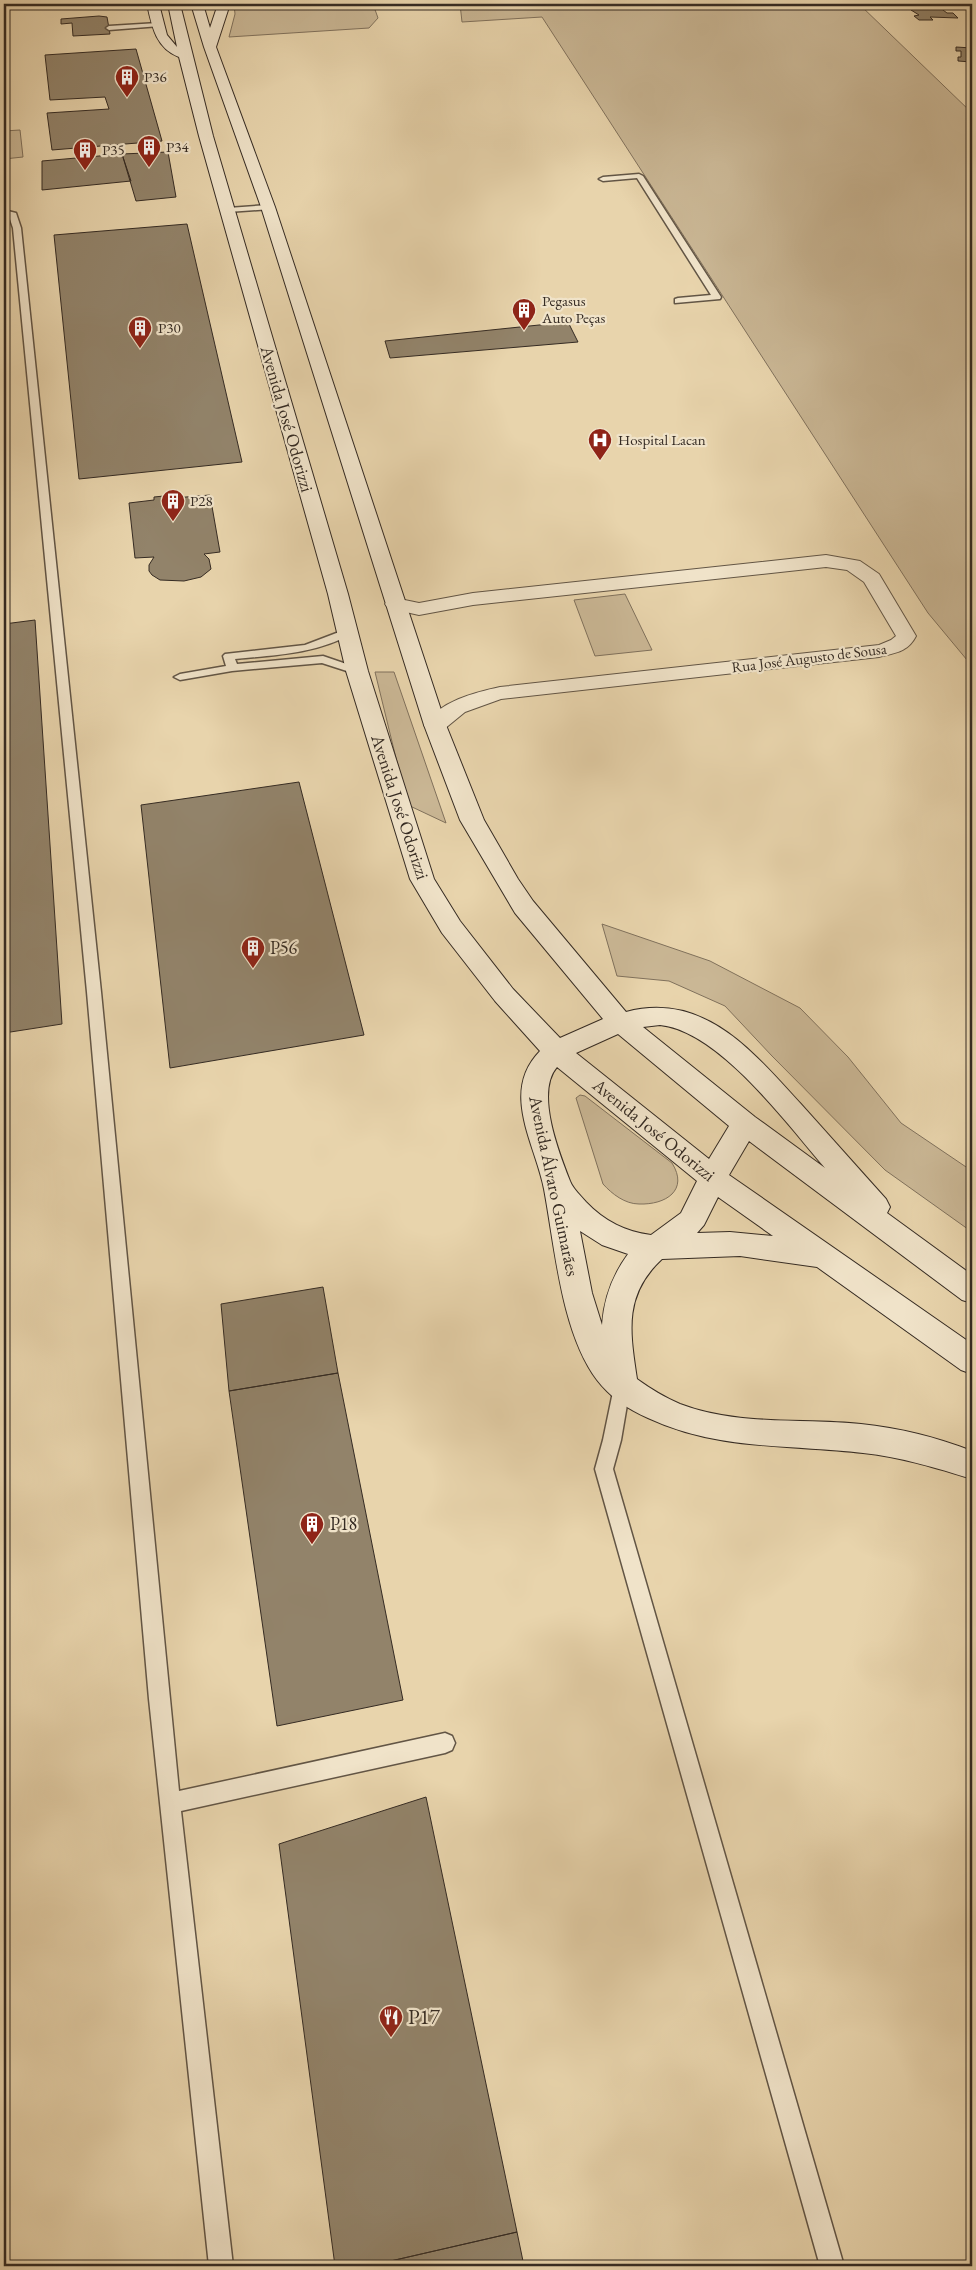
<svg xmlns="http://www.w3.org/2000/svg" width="976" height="2270" viewBox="0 0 976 2270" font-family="'EB Garamond',serif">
	<rect width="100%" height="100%" fill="#e8d4ac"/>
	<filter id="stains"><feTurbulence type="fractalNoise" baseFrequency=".004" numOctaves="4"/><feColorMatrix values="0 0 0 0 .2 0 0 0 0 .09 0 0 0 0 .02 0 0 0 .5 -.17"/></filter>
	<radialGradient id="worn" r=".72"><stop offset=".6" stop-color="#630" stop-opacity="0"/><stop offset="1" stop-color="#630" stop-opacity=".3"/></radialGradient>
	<path fill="#cab795" stroke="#80715c" d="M234 4H373L378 18 369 28 229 37 235 14Z
		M460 4H859L972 113V666L928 613 542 17 462 22Z
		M20 130 23 157 4 159V131Z
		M625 594 652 650 595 656 574 600Z
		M375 672H394L446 823 410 806 396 758Z
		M602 924 710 961 800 1008 848 1057 901 1123 972 1171V1232L885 1170 772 1056 725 1006 669 981 617 976Z
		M580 1095 585 1096 672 1163C689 1190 666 1205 639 1204 625 1204 612 1194 603 1184L576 1098Z"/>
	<path fill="#92836a" stroke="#352b23" d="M900 4H935L947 13H953L958 18 930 17 933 20H919L914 16 919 15 911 10 915 9 910 5Z
		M99 16 107 17 110 34 73 36 72 23 61 24V19Z
		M956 47 972 48V62L958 61V57H961V51H956Z
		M136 49 162 141 52 150 47 113 109 109 105 97 50 100 45 55Z
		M168 152 176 197 136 201 122 154Z
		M122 154 131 181 42 190V161Z
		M187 224 242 462 79 479 54 235Z
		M568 322 578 342 390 358 385 341Z
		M4 420 9 582H4Z
		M174 495V498L210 495 220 552 204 554 209 559 211 569 201 577 184 581 160 580 152 575 149 571V565L154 557 135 558 129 503 154 500V497Z
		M35 620 62 1024 4 1033V624Z
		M299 782 364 1035 170 1068 141 805Z
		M323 1287 338 1373 229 1391 221 1304Z
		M338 1373 403 1700 277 1726 229 1391Z
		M426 1797 517 2232 369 2266H335L279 1844Z
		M517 2232 524 2266H369Z"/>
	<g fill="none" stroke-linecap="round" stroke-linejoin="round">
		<g stroke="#625545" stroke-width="3">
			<path id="lane" d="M158 23 160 26 109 30 106 28 109 26Z
				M639 174 643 176 721 297 720 299 675 303V299L678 298 711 295 637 178 603 181 599 179 603 177Z
				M268 205 272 207 271 209 228 212 224 210 228 208Z
				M4 210 16 213 21 228 101 992 179 1791 445 1733 452 1736 455 1743 452 1750 445 1753 181 1811 233 2266H209L149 1699 87 992 13 228 9 216 4 215Z
				M347 629 351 630 353 632 351 634C315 654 276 655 235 659L237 664 323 656 361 669 363 671 361 673H353L322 663 232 671 180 680 174 677 180 674 226 666 223 656 225 654 305 645Z
				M622 1380 628 1382 630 1387 621 1440 613 1469 844 2266H820L595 1469 603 1440 614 1387 616 1382Z"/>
		</g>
		<g stroke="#625545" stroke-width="2">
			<path id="street" d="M826 555 860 561 879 574 916 636C908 652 895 653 879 657L501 699 465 712 443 730 435 732 427 730 424 725C441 701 473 693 500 687L879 645 891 640 896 636 864 582 847 570 826 567 473 605 419 615 388 608 385 604 388 600 395 598 419 603 473 593Z"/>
		</g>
		<g stroke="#352b23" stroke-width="2">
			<path id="secondary" d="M147 4H159L167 35 177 47 168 4H180L213 136 348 594 368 671 434 879 460 921 513 989 560 1038 603 1019 515 913 460 820 424 725 261 207 204 47 191 4H203L210 28 217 7 215 4H227L229 7 216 47 275 207 446 725 484 820 518 879 533 901 626 1012C704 991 753 1052 800 1103 829 1135 857 1167 886 1199L890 1207 887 1213 972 1275V1303L962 1300 749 1141 729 1175 972 1344V1374L961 1370 817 1267 740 1256 662 1259C623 1295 630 1332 637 1379 651 1389 664 1397 680 1404 737 1426 802 1418 861 1424 899 1428 936 1437 972 1451V1479C936 1468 901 1457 863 1453 788 1444 719 1451 648 1418 629 1410 610 1397 597 1380 561 1332 555 1247 544 1189 535 1143 500 1092 540 1051L495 1001 442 933 410 879 346 671 328 594 199 136 179 57C156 48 152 27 147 4ZM660 1025C719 1031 787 1124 825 1168L755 1117 643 1027ZM618 1034 729 1126 709 1159 576 1053ZM557 1067 697 1181 681 1213 651 1235C626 1232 604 1221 586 1202 581 1196 573 1189 570 1181 559 1153 535 1092 557 1067ZM718 1197 773 1236 730 1232 697 1233 704 1225ZM580 1231 602 1245 628 1254C612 1276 604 1298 602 1325L592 1293Z"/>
		</g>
		<use href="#lane" fill="#f0e3c9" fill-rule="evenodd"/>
		<use href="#street" fill="#f0e3c9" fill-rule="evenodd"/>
		<use href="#secondary" fill="#f0e3c9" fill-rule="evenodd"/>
	</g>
	<defs>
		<g id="building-pin" transform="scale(1.25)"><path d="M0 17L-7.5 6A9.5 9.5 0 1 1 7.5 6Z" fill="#8f2418" stroke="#f0e3c9"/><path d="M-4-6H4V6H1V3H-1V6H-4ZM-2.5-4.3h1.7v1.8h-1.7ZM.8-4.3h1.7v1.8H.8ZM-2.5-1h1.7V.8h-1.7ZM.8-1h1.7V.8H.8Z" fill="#fff"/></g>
		<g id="hospital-pin" transform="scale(1.25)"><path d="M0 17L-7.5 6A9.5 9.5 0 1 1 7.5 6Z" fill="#8f2418" stroke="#f0e3c9"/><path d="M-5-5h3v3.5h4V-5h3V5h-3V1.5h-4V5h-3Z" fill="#fff"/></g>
		<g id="restaurant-pin" transform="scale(1.25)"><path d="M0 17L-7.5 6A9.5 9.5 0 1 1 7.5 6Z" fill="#8f2418" stroke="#f0e3c9"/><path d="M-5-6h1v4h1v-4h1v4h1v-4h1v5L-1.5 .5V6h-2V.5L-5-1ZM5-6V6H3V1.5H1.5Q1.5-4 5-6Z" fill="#fff"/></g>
	</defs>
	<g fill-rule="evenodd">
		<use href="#building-pin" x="127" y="77"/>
		<use href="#building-pin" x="149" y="147"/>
		<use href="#building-pin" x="85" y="150"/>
		<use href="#building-pin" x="524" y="310"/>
		<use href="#building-pin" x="140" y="328"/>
		<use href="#hospital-pin" x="600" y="440"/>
		<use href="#building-pin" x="173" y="501"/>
		<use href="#building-pin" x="253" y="948"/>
		<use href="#building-pin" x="312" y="1524"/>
		<use href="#restaurant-pin" x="391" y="2017"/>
	</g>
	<g text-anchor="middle" stroke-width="4.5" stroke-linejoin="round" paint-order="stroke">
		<g font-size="15" fill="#352b23" stroke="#f0e3c9" text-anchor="start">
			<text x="144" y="82">P36</text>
			<text x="166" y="152">P34</text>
			<text x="102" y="155">P35</text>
			<text x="542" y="306">Pegasus<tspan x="542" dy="17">Auto Peças</tspan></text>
			<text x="158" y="333">P30</text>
			<text x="618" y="445">Hospital Lacan</text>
			<text x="190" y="506">P28</text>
		</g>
		<g font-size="15" fill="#352b23" stroke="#f0e3c9">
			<text transform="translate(809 658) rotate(-7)" y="5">Rua José Augusto de Sousa</text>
		</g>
		<g font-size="18" fill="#352b23" stroke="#f0e3c9">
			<text transform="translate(287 419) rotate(74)" y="6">Avenida José Odorizzi</text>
			<text transform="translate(400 807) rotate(72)" y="6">Avenida José Odorizzi</text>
			<text transform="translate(654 1130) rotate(39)" y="6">Avenida José Odorizzi</text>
			<text transform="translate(554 1186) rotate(78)" y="6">Avenida Álvaro Guimarães</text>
		</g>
		<g font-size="18" fill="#352b23" stroke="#f0e3c9" text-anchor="start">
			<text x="270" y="954">P56</text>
			<text x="330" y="1530">P18</text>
		</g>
		<g font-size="21" fill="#352b23" stroke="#f0e3c9" text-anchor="start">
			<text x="408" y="2024">P17</text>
		</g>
	</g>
	<rect width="976" height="2270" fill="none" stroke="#e8d4ac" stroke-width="20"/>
	<rect x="5" y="5" width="966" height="2260" fill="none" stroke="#352b23" stroke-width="2.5"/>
	<rect x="10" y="10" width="956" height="2250" fill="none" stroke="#352b23"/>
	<rect width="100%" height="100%" filter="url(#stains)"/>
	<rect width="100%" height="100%" fill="url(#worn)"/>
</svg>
